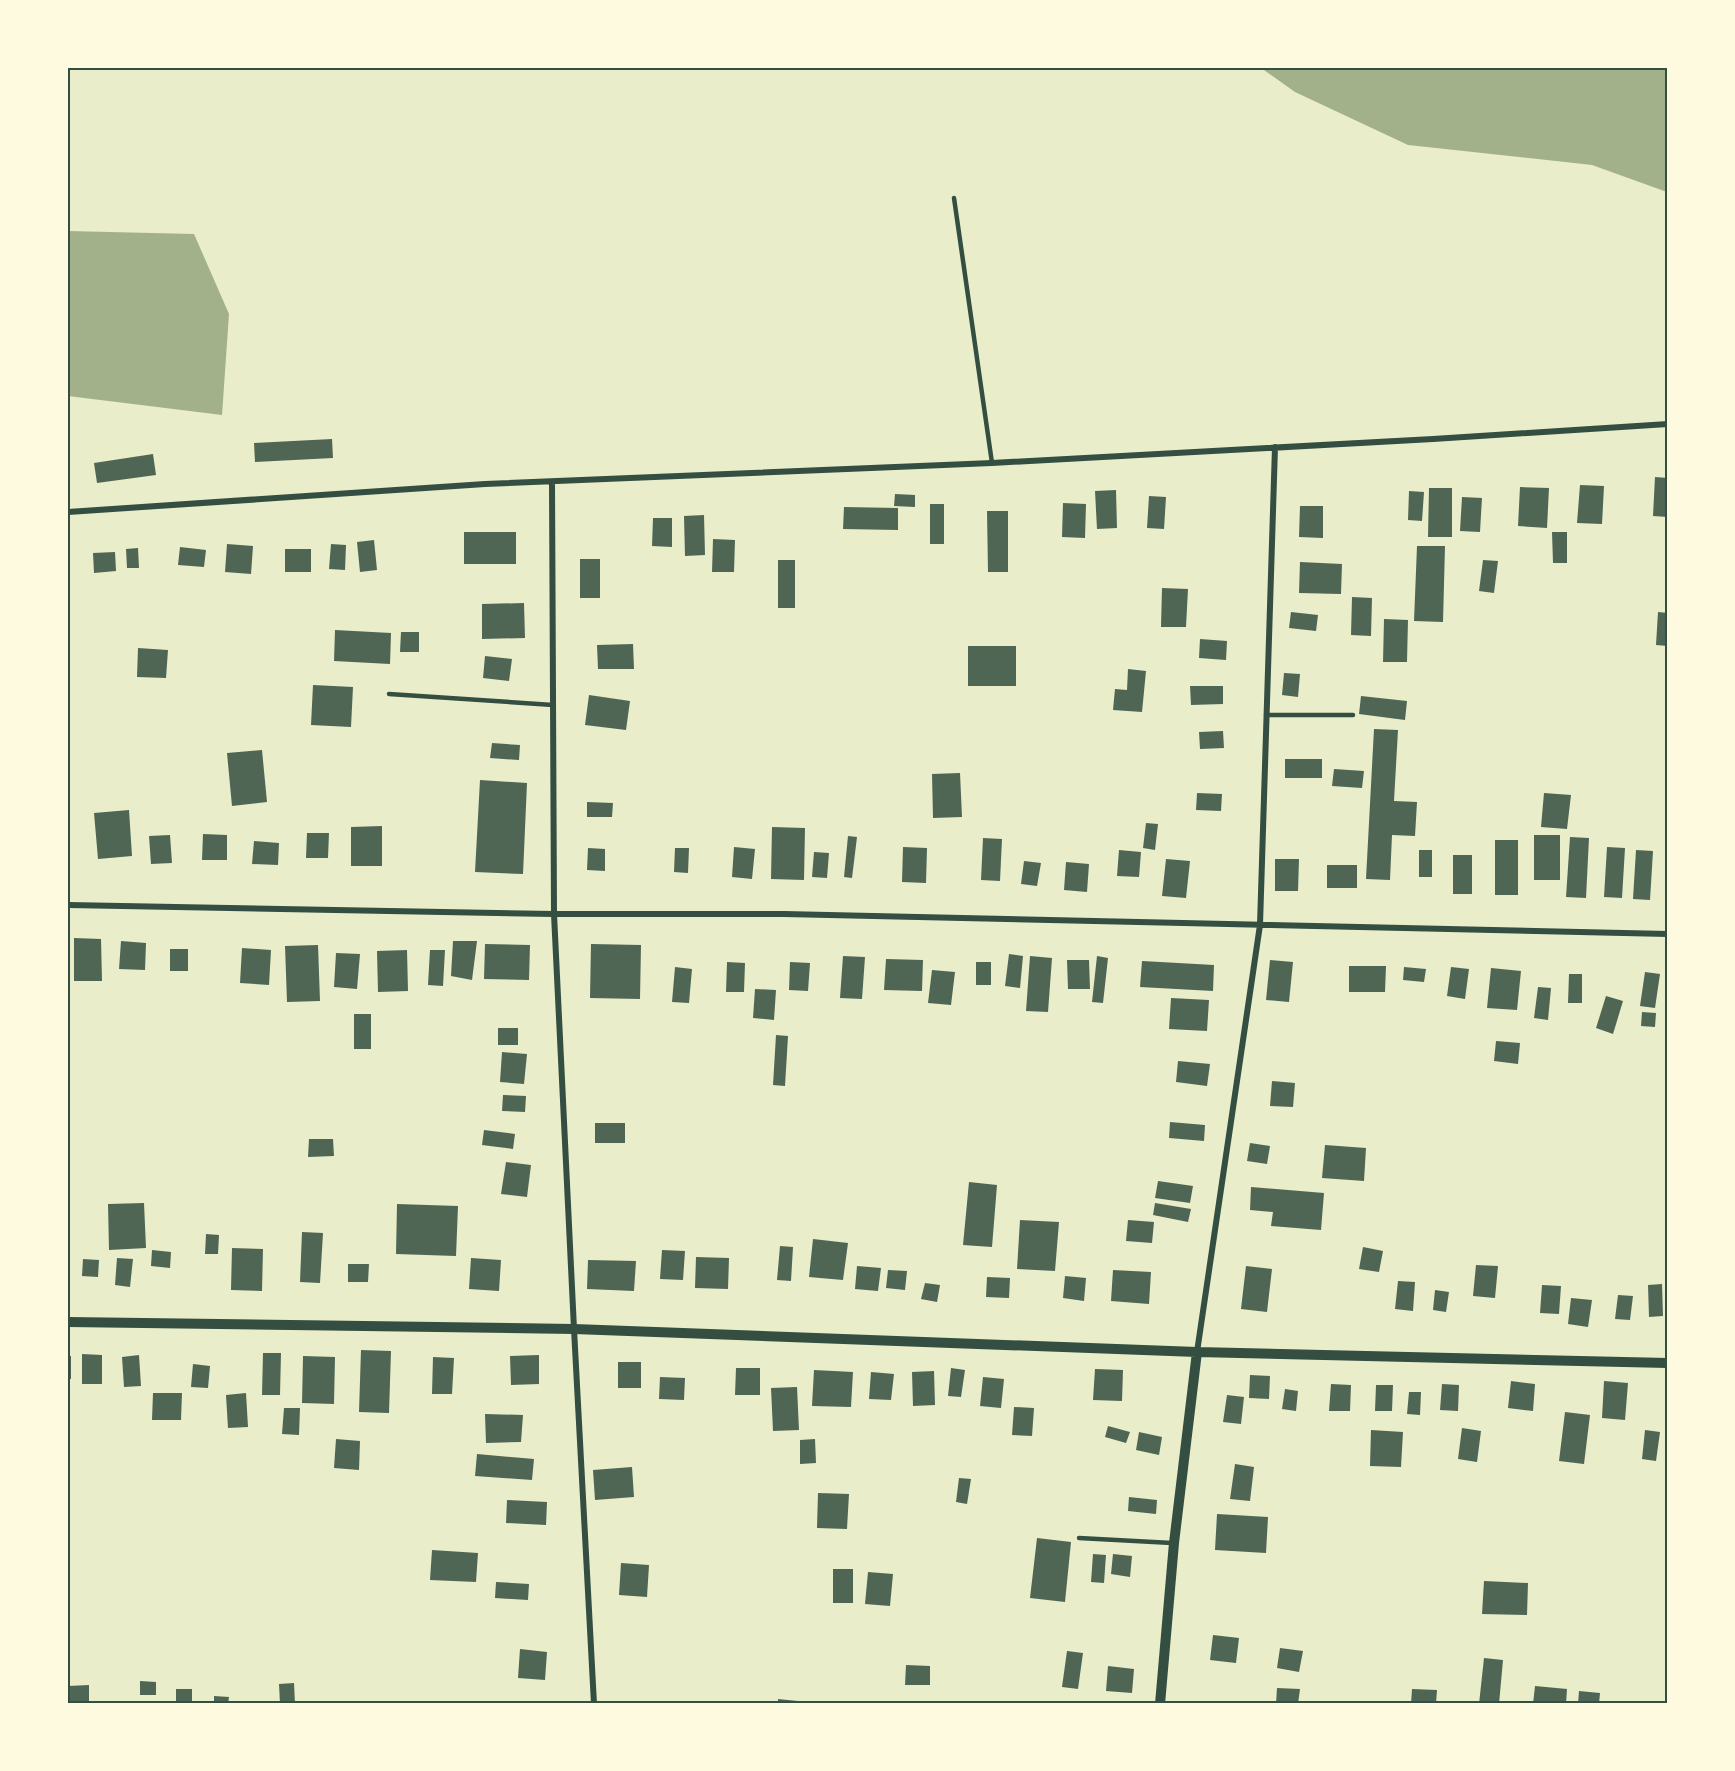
<svg xmlns="http://www.w3.org/2000/svg" width="1735" height="1771" viewBox="0 0 1735 1771" font-family="'PT Sans',sans-serif">
	<rect width="100%" height="100%" fill="#e9edc9"/>
	<path fill="#a3b18a" d="M1261 68H1667V192L1592 165 1408 145 1295 92Z
		M68 231 194 234 229 314 222 415 68 396Z"/>
	<path fill="#4f6655" d="M332 439 333 458 255 462 254 443Z
		M153 454 156 475 97 483 94 463Z
		M1655 477 1668 478V517L1653 516Z
		M1580 485 1604 486 1602 524 1577 523Z
		M1520 487 1549 488 1547 528 1518 526Z
		M1429 488H1452V537H1428Z
		M1116 490 1117 528 1097 529 1095 491Z
		M1409 491 1424 492 1422 521 1408 520Z
		M895 494 915 495V507L894 506Z
		M1149 496 1166 497 1164 529 1147 528Z
		M1462 497 1482 498 1480 532 1460 531Z
		M1063 503 1086 504 1085 538 1062 537Z
		M930 504H944V544H930Z
		M1300 506H1323V538L1299 537Z
		M844 507 898 508V530L843 529Z
		M987 511H1008V572H988Z
		M704 515 705 555 685 556 684 516Z
		M653 518H672V547L652 546Z
		M464 532H516V564H464Z
		M1552 532H1567V563H1553Z
		M713 539 735 540 734 572H712Z
		M374 540 377 570 360 572 357 542Z
		M227 544 253 546 251 574 225 572Z
		M331 544 346 545 345 570 329 569Z
		M1417 546H1445L1443 622 1414 621Z
		M180 547 206 550 204 567 178 565Z
		M138 548 139 568H127L126 549Z
		M285 549H311V572H285Z
		M115 552 116 571 94 573 93 553Z
		M580 559H600V598H580Z
		M778 560H795V608H778Z
		M1483 560 1498 561 1494 593 1479 591Z
		M1300 562 1342 564 1341 594 1299 593Z
		M1162 588 1188 589 1186 627H1161Z
		M1352 597 1372 598 1371 636 1351 635Z
		M524 603 525 638 482 639V604Z
		M1291 612 1318 615 1316 631 1289 628Z
		M1658 612 1668 613V646L1656 645Z
		M1384 619 1408 620 1407 662H1383Z
		M335 630 391 633 390 664 334 661Z
		M401 632H419V652H400Z
		M1200 639 1227 641 1226 660 1199 658Z
		M633 644 634 669H598L597 645Z
		M968 646H1016V686H968Z
		M138 648 168 650 166 678 137 677Z
		M485 656 512 659 509 681 483 678Z
		M1128 669 1146 671 1142 712 1113 710 1115 689 1127 690Z
		M1284 673 1300 674 1298 697 1282 695Z
		M313 685 353 687 351 727 311 725Z
		M1190 686H1223V704L1191 705Z
		M589 695 630 701 626 730 585 725Z
		M1361 696 1407 701 1405 720 1359 714Z
		M1374 729 1398 730 1394 801 1417 802 1415 836 1392 835 1390 880 1366 879Z
		M1223 731 1224 748 1200 749 1199 732Z
		M492 743 520 745 519 760 490 758Z
		M262 750 267 802 232 806 227 753Z
		M1285 759H1322V778H1285Z
		M1334 769 1364 771 1362 788 1332 786Z
		M960 773 962 817 933 818 932 774Z
		M480 780 527 783 523 874 475 872Z
		M1197 793 1222 794 1221 811 1196 810Z
		M1544 793 1571 795 1567 829 1541 827Z
		M587 802 613 803 612 817H587Z
		M129 810 132 856 98 859 94 813Z
		M1146 823 1158 824 1155 850 1143 848Z
		M382 826V866H351V827Z
		M772 827 805 828 804 880 771 879Z
		M307 833H329L328 858H306Z
		M203 834 227 835V860H202Z
		M170 835 172 863 151 864 149 836Z
		M1534 835H1560V880H1534Z
		M848 836 857 837 852 878 844 877Z
		M1570 837 1589 838 1586 898 1566 897Z
		M983 838 1002 839 1000 881 981 880Z
		M1495 840H1518V895H1495Z
		M254 841 279 843 278 865 252 864Z
		M734 847 755 849 752 879 732 877Z
		M903 847 927 848 926 883 902 882Z
		M1607 847 1625 848 1622 898 1604 897Z
		M588 848 605 849V871L587 870Z
		M675 848H689L688 873 674 872Z
		M1119 850 1141 852 1139 877 1117 876Z
		M1419 850H1432V877H1419Z
		M1636 850 1653 851 1650 900 1633 899Z
		M814 852 829 853 827 878 812 877Z
		M1453 855H1472V894H1453Z
		M1166 859 1190 861 1186 898 1162 896Z
		M1275 859H1299L1298 891H1275Z
		M1024 861 1041 863 1037 886 1021 884Z
		M1066 862 1089 864 1087 892 1064 890Z
		M1327 865H1357V888H1327Z
		M74 938 101 939 102 981H74Z
		M121 941 146 943 145 970 119 969Z
		M453 941H477L472 980 451 976Z
		M485 944 530 945 529 980 484 979Z
		M591 944 641 945 640 999 590 998Z
		M318 945 320 1001 287 1002 285 946Z
		M242 948 271 950 269 985 240 983Z
		M170 949H188V971H170Z
		M407 950 408 991 378 992 377 951Z
		M430 950H445L443 986 428 985Z
		M336 953 360 954 357 989 334 987Z
		M1009 954 1023 956 1020 988 1005 986Z
		M843 956 865 957 862 999 840 998Z
		M1030 956 1052 958 1048 1012 1026 1011Z
		M1097 956 1108 958 1103 1003 1092 1002Z
		M886 959 923 960 922 991 884 990Z
		M1067 960H1089L1090 989H1068Z
		M1270 960 1293 962 1289 1002 1266 1000Z
		M1142 961 1214 965 1213 991 1140 987Z
		M727 962 745 963 744 992H726Z
		M790 962 810 963 808 991 789 990Z
		M976 962H991V985H976Z
		M1349 966H1386L1385 992H1349Z
		M675 967 692 969 689 1003 672 1002Z
		M1404 967 1426 969 1424 982 1403 980Z
		M1451 967 1469 969 1465 999 1447 996Z
		M1491 968 1521 971 1517 1010 1487 1008Z
		M932 970 955 972 951 1005 928 1003Z
		M1645 972 1660 974 1655 1008 1640 1006Z
		M1569 974H1582V1003H1568Z
		M1538 987 1551 988 1548 1020 1534 1018Z
		M755 989 776 990 774 1020 753 1018Z
		M1606 996 1623 1001 1613 1034 1596 1028Z
		M1171 998 1209 1000 1207 1031 1169 1029Z
		M1642 1012 1656 1013 1655 1027 1641 1026Z
		M354 1014H371V1049H354Z
		M498 1028H518V1045H498Z
		M776 1035 788 1036 785 1086 773 1085Z
		M1496 1041 1520 1043 1518 1064 1494 1061Z
		M502 1052 527 1054 524 1084 500 1082Z
		M1178 1061 1210 1064 1207 1086 1176 1082Z
		M1272 1081 1295 1083 1293 1107 1270 1106Z
		M503 1095 526 1096 525 1112 502 1111Z
		M1170 1122 1205 1125 1204 1141 1169 1138Z
		M595 1123H625V1143H595Z
		M484 1130 515 1134 513 1149 482 1145Z
		M309 1139H333L334 1156 308 1157Z
		M1250 1143 1270 1146 1267 1164 1247 1161Z
		M1325 1145 1366 1148 1364 1181 1322 1178Z
		M506 1162 531 1165 527 1197 501 1194Z
		M1158 1181 1193 1186 1190 1203 1155 1198Z
		M969 1182 997 1185 992 1247 963 1245Z
		M1251 1187 1324 1193 1321 1230 1271 1226 1273 1212 1250 1210Z
		M144 1203 146 1248 109 1250 108 1204Z
		M1155 1203 1191 1209 1188 1222 1153 1215Z
		M397 1204 458 1206 456 1256 396 1254Z
		M1020 1220 1059 1222 1055 1271 1017 1269Z
		M1128 1220 1154 1222 1152 1243 1126 1241Z
		M302 1232 323 1233 320 1283 300 1282Z
		M206 1234 219 1235 218 1254H205Z
		M813 1239 848 1243 843 1280 809 1277Z
		M780 1246 793 1247 791 1281 777 1280Z
		M1363 1247 1383 1251 1379 1272 1359 1269Z
		M232 1248 263 1249 262 1291 231 1290Z
		M152 1250 171 1252 170 1268 151 1266Z
		M662 1250 685 1251 683 1280 660 1279Z
		M696 1257 729 1258 728 1289 695 1288Z
		M117 1258 133 1259 130 1287 115 1285Z
		M471 1258 501 1260 499 1291 469 1289Z
		M83 1259 99 1260 98 1277 82 1276Z
		M588 1260 636 1261 634 1291 587 1289Z
		M348 1264H369L368 1282H348Z
		M1476 1265 1498 1266 1495 1298 1473 1296Z
		M857 1266 881 1268 878 1291 855 1289Z
		M1246 1266 1272 1269 1267 1312 1241 1309Z
		M888 1270 907 1271 905 1290 886 1288Z
		M1113 1270 1151 1272 1149 1304 1111 1301Z
		M1065 1276 1086 1278 1084 1301 1063 1298Z
		M987 1277 1010 1278 1009 1298 986 1297Z
		M1398 1281 1415 1282 1413 1311 1395 1309Z
		M925 1283 940 1285 937 1302 921 1299Z
		M1662 1284 1663 1316 1649 1317 1648 1285Z
		M1542 1285 1561 1286 1559 1314 1540 1313Z
		M1435 1290 1449 1292 1446 1312 1433 1310Z
		M1618 1295 1633 1296 1630 1320 1615 1319Z
		M1571 1298 1592 1300 1588 1327 1568 1324Z
		M361 1350 391 1351 389 1413 359 1412Z
		M263 1353H281L280 1395H262Z
		M82 1354 102 1355V1384H82Z
		M139 1355 141 1386 124 1387 122 1357Z
		M539 1355V1384L511 1385 510 1356Z
		M68 1356H71V1379H68Z
		M303 1356 335 1357 334 1404 302 1403Z
		M433 1357 454 1358 452 1394H432Z
		M618 1362H641V1388H618Z
		M193 1364 210 1366 208 1388 191 1387Z
		M736 1368H760V1395H735Z
		M951 1368 965 1370 961 1397 948 1396Z
		M1095 1369 1123 1370 1122 1401 1093 1400Z
		M814 1370 853 1372 851 1407 812 1406Z
		M934 1371 935 1405 913 1406 912 1372Z
		M871 1372 894 1374 891 1400 869 1399Z
		M1250 1375 1270 1376 1269 1399 1249 1398Z
		M660 1377 685 1378 684 1400 659 1399Z
		M983 1377 1004 1379 1001 1408 980 1406Z
		M1511 1381 1535 1384 1533 1411 1508 1408Z
		M1604 1381 1628 1383 1625 1420 1602 1418Z
		M1331 1384 1351 1385 1350 1411H1329Z
		M1442 1384 1459 1385 1458 1411 1440 1410Z
		M1376 1385H1393L1392 1411H1375Z
		M797 1387 799 1430 773 1431 771 1388Z
		M1285 1389 1298 1391 1296 1411 1282 1409Z
		M1409 1392H1421L1420 1415 1407 1414Z
		M153 1393H182L181 1420H152Z
		M246 1393 248 1427 228 1428 226 1395Z
		M1227 1395 1244 1397 1241 1424 1223 1422Z
		M1014 1407 1034 1408 1032 1436 1012 1435Z
		M284 1408H300L299 1435 282 1434Z
		M1565 1412 1590 1415 1584 1464 1559 1461Z
		M485 1414 523 1415 521 1442 486 1443Z
		M1108 1426 1130 1432 1126 1443 1105 1437Z
		M1462 1428 1481 1431 1477 1462 1458 1459Z
		M1371 1430 1403 1432 1401 1467 1370 1466Z
		M1645 1430 1660 1432 1656 1461 1642 1459Z
		M1139 1432 1162 1437 1159 1455 1136 1450Z
		M336 1439 360 1441 359 1470 334 1468Z
		M815 1439 816 1463 800 1464V1440Z
		M477 1454 534 1459 532 1480 475 1476Z
		M1235 1464 1254 1467 1250 1501 1230 1499Z
		M632 1467 634 1497 595 1500 593 1470Z
		M959 1478 971 1479 967 1504 956 1502Z
		M818 1493 849 1494 847 1529 817 1528Z
		M1129 1497 1157 1500 1156 1514 1128 1511Z
		M507 1500 547 1502 546 1525 506 1523Z
		M1217 1514 1268 1517 1266 1553 1215 1550Z
		M1037 1538 1071 1542 1065 1602 1030 1598Z
		M432 1550 478 1553 476 1582 430 1580Z
		M1093 1554 1106 1555 1104 1583 1091 1582Z
		M1113 1554 1132 1556 1130 1577 1111 1574Z
		M621 1563 649 1565 647 1597 619 1595Z
		M833 1569H853V1603H833Z
		M868 1572 893 1574 890 1606 865 1604Z
		M1484 1581 1528 1583 1527 1615 1482 1614Z
		M496 1582 529 1584 528 1600 495 1598Z
		M1213 1635 1239 1638 1236 1663 1210 1660Z
		M1280 1648 1303 1651 1299 1672 1277 1668Z
		M520 1649 547 1652 545 1680 518 1678Z
		M1067 1651 1083 1653 1078 1689 1062 1687Z
		M1484 1658 1503 1660 1499 1704H1479Z
		M906 1665 930 1666V1685H905Z
		M1108 1666 1134 1669 1132 1693 1106 1691Z
		M140 1681 156 1682V1695H140Z
		M294 1683 295 1704H280L279 1684Z
		M89 1685V1704H68V1686Z
		M1535 1686 1567 1689 1566 1704H1533Z
		M1277 1688 1300 1689 1298 1704H1276Z
		M176 1689H192V1704H176Z
		M1412 1689 1437 1690 1436 1704H1411Z
		M1579 1691 1600 1693 1599 1704H1578Z
		M214 1696 229 1697 228 1704H214Z
		M778 1699 798 1701V1704H778Z"/>
	<g fill="none" stroke-linecap="round" stroke-linejoin="round">
		<path stroke="#344e41" stroke-width="4.5" d="M954 198 992 463
			M389 694 553 705
			M1266 715H1353
			M1079 1538 1172 1543"/>
		<path stroke="#344e41" stroke-width="6" d="M552 482 554 914 574 1329 594 1704
			M68 512 485 484 992 463 1433 439 1668 424
			M68 905 554 914H784L1668 934
			M1197 1352 1260 925 1275 447"/>
		<path stroke="#344e41" stroke-width="10" d="M68 1322 574 1329 1197 1352 1668 1363
			M1160 1704 1174 1543 1197 1352"/>
	</g>
	<rect width="1735" height="1771" fill="none" stroke="#fefae0" stroke-width="138"/>
	<rect x="69" y="69" width="1597" height="1633" fill="none" stroke="#344e41" stroke-width="2"/>
</svg>
